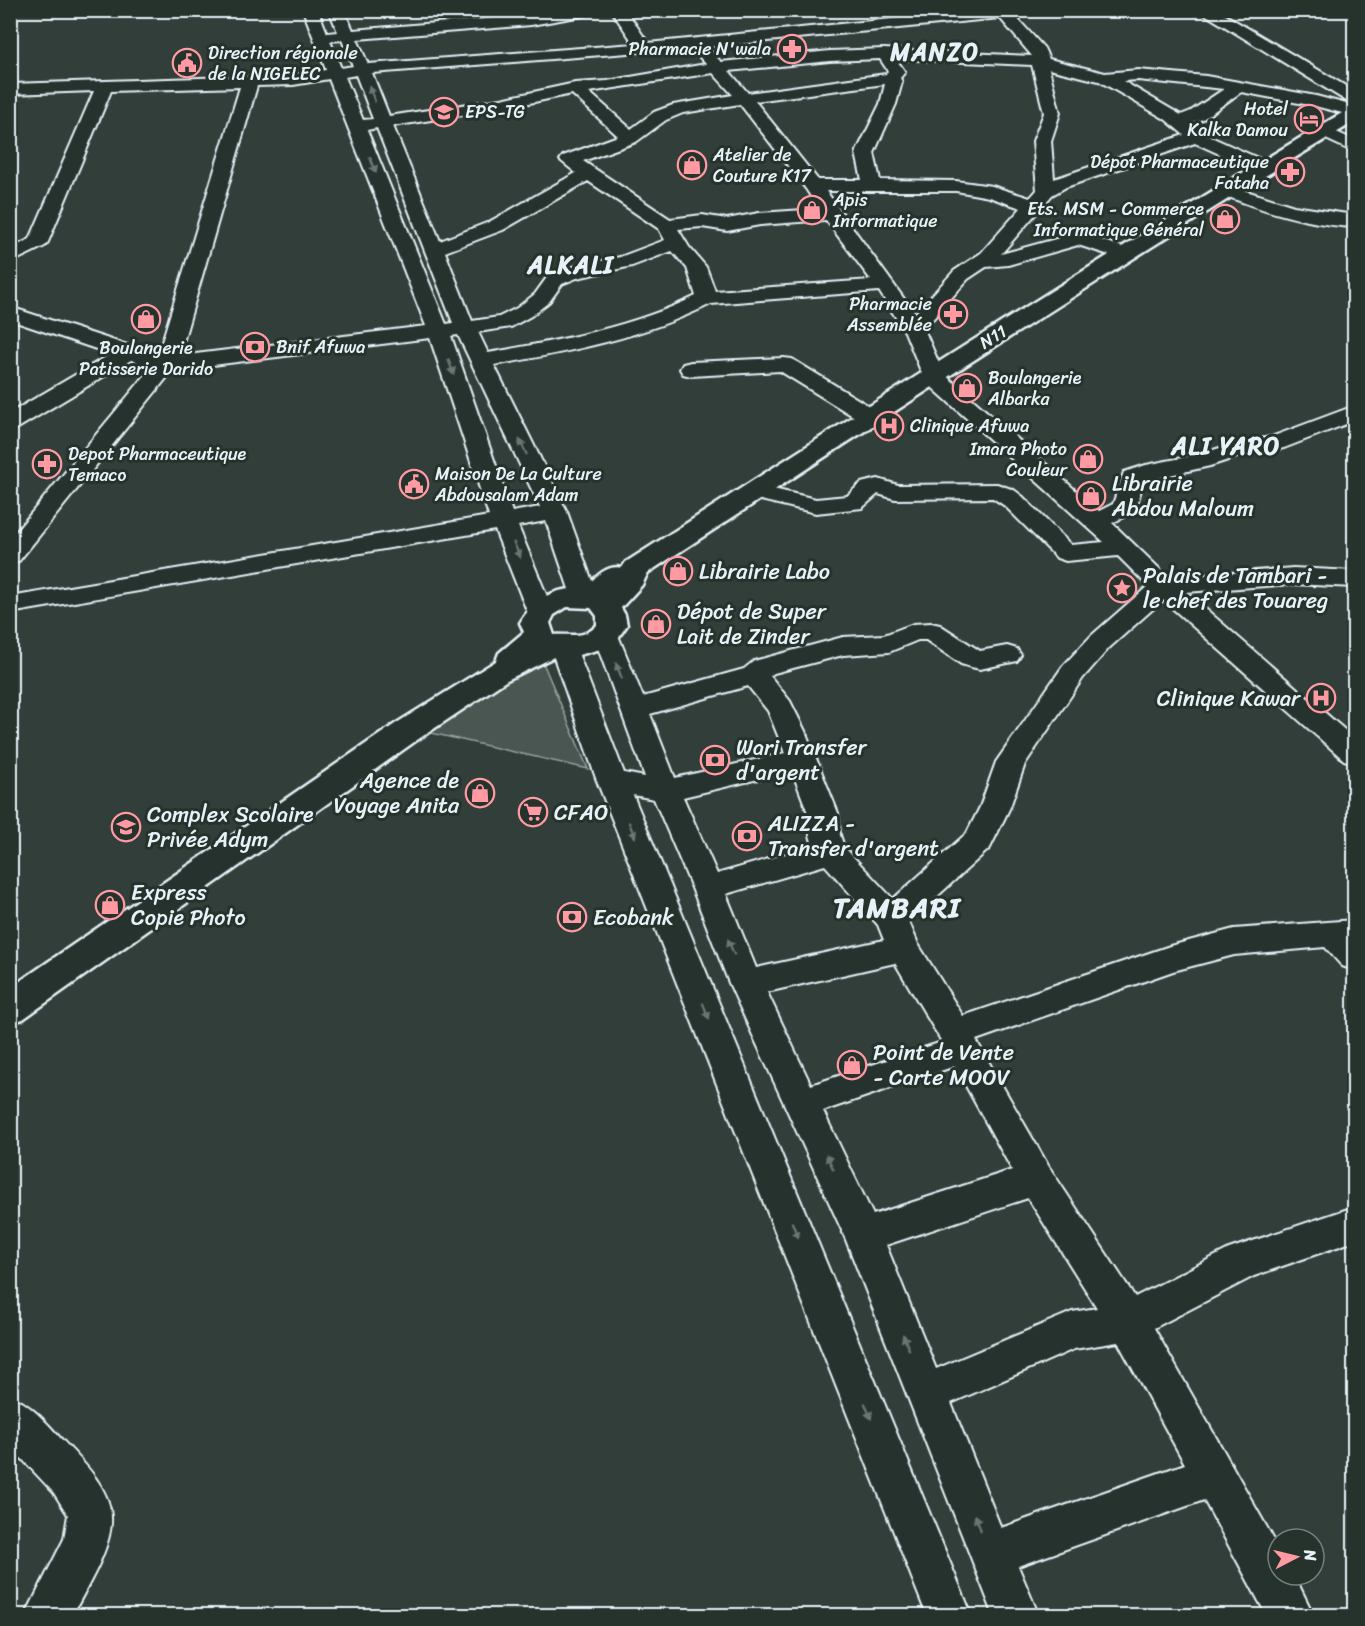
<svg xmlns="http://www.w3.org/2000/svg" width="1365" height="1626" viewBox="0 0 1365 1626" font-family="Sriracha,sans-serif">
	<rect width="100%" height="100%" fill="#323e39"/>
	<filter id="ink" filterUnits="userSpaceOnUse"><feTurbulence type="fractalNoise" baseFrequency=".0167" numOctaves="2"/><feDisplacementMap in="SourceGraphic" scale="12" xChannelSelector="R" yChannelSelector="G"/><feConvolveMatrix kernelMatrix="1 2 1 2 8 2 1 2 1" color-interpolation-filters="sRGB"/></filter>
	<g filter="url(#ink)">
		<path fill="#495651" stroke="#98a4a4" stroke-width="1.5" d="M541 658 588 769 427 732Z"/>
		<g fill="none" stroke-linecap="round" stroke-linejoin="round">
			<g stroke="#e8f1f8" stroke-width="4">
				<path id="minor" d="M303 10H318L327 33 338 32 329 10H344L353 30 531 15 562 10H601L594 14 531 25 357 39 368 64 634 44 611 10H626L648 43 982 10H1040L1033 14 1015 16 1044 48 1049 59 1105 73 1138 70 1206 76 1316 96 1354 106V116L1315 106 1241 92 1203 119 1191 123 1202 133 1269 163 1272 167 1269 171H1257L1195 143 1066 187 1052 195 1001 254 1078 233 1132 250 1135 254 1132 258 1125 260 1078 245 1008 265 986 267 968 279 924 329 943 373 1099 511 1113 504 1124 472 1146 465 1197 455 1236 443 1271 437 1354 406V421L1284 448 1240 456 1210 466 1143 481C1136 509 1139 510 1112 523L1169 578 1293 568 1354 571V587L1293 584 1186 592 1354 738V763L1344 760 1163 600 1109 648 1083 678 1025 764 1010 807 990 848 909 922 918 944 963 1016 1170 946 1234 929 1354 920V970L1342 966 1325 947 1234 955 1173 971 976 1040 1049 1167 1135 1297 1229 1249 1354 1207V1241L1254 1276 1154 1328 1278 1547V1575H1294L1314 1616H1267L1204 1500 1018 1566 1039 1616H994L844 1235 729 983 692 888 654 799 633 795 972 1616H927L597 781 550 646 553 640 563 637 573 640 624 773 645 777 593 634 597 628 606 625 615 628 643 697 744 669 754 661 843 637 884 635 913 624 931 623 940 625 980 651 1007 646 1017 649 1021 655 1017 661 980 669 971 667 961 664 926 640H918L889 652 843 655 774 673 770 676 790 701 805 731 838 813 840 835 844 847 893 899 967 833 980 807 996 762 1063 666 1091 636 1148 586 1118 556 1066 561 1057 558 1005 506 993 498 895 499 878 494 862 508 816 513 748 497 744 492 748 487 756 485 816 499 847 496 861 483 878 479 898 485 997 484 1014 490 1022 496 1071 545 1104 542 925 381 905 332 879 291 711 304C642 338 569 352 494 365L567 512 598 598 594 604 585 606 576 604 572 598 546 521 518 526 553 611 549 617 540 619 531 617 527 611 495 530 10 613V597L489 516 430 338 173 370 19 561 10 563V539L152 367 131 360 18 428 10 430V413L111 354 10 320V307L158 355 240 87 111 91 48 242 45 246 10 263V249L30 239 94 91 10 94V84L293 75 326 70ZM1000 18 1032 56 884 49 830 51 721 62 707 47ZM342 40 353 66 341 68 330 41ZM691 48 706 64 607 81 575 83 501 99 389 116 372 73ZM880 59 888 71 886 74 748 93 729 71 830 61ZM896 59 1032 65 1044 113 1033 141 1037 190 1030 198 992 186 956 181 880 180 874 153 896 104 902 82 900 78 905 72ZM1049 69 1099 81 1165 119 1184 135 1054 179 1051 141 1060 113ZM713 73 733 95 673 105 654 112 631 129 589 92ZM356 75 373 119 363 120 345 77ZM329 79 426 326 179 356 257 86 293 85ZM1138 80 1224 89 1191 111 1181 115 1123 81ZM885 84 880 104 856 153 862 180H818L755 101ZM572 94 618 136 563 156 560 160 576 173 489 222 440 241 393 126 501 109ZM740 104 806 189 819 209 759 213 727 219 702 215 670 219 583 161 636 142 666 120 683 113ZM377 128 453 323 446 324 367 130ZM588 181 659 229 665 240 620 257 564 269 548 276 535 294 517 308 499 317 472 321 445 252 503 230ZM826 191H956L989 197 1021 208 981 253 954 271 915 314ZM826 220 871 280 715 291 706 267 689 247 678 229 702 227 727 231 760 225ZM672 251 687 268 696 296C630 328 560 340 488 353L478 332 511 327 531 316 549 302 562 284 577 278 632 266ZM458 335 540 507 512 512 451 336ZM748 686 768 711 785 753 675 778 650 714ZM792 771 808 813 810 835 813 846 717 874 683 797ZM825 865 878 925 884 940 756 968 726 894ZM895 963 942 1042 811 1085 767 992ZM955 1066 1012 1170 873 1215 823 1111ZM1028 1198 1097 1308 1072 1312 936 1369 886 1245ZM1118 1342 1185 1464 1001 1528 951 1403 1074 1349Z
					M1198 10H1217L1354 91V103L1348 102Z
					M1323 126 1354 140V152L1317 135 1314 131 1317 127Z
					M1227 185 1294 206 1354 215V227C1308 225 1263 211 1221 194L1218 190 1221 186Z
					M784 358 792 359 877 411 880 416 877 421 869 423 861 421 780 371 691 376 683 374 680 369 683 364 691 362Z
					M10 1396C33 1405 49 1426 66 1444 84 1463 110 1489 111 1517 113 1547 85 1590 72 1616H25L64 1539 68 1515 54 1493 10 1446Z"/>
			</g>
			<g stroke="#e8f1f8" stroke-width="5">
				<path id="major" d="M1354 108V122C1115 266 880 421 646 574L636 577 626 574 622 568 626 562C865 409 1103 255 1347 110Z"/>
			</g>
			<g stroke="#e8f1f8" stroke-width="5">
				<path id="highway" d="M636 559 646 562 650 568 642 585 621 608 625 615 627 625 616 641 608 647 575 656 560 654 507 680 417 740 23 1019 10 1023V988L395 724 496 661 499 653 524 632 520 623C534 598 556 587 584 589 594 579 606 564 622 568L626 562ZM567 607 591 608 597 616V625C585 639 571 634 554 635L550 623 554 615Z"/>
			</g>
			<use href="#minor" fill="#26332d" fill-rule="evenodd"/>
			<use href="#major" fill="#26332d" fill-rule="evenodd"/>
			<use href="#highway" fill="#26332d" fill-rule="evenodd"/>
		</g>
		<defs><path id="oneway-solid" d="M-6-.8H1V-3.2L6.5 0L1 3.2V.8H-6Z" transform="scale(1.5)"/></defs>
		<g fill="#6a7674">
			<use href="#oneway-solid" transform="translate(372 94) rotate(-110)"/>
			<use href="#oneway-solid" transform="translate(373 165) rotate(68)"/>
			<use href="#oneway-solid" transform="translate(451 367) rotate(71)"/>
			<use href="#oneway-solid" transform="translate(523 447) rotate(-116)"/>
			<use href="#oneway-solid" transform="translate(517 550) rotate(66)"/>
			<use href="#oneway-solid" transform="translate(619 671) rotate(-110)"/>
			<use href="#oneway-solid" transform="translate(632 830) rotate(68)"/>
			<use href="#oneway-solid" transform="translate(731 947) rotate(-112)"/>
			<use href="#oneway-solid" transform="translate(706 1011) rotate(68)"/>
			<use href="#oneway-solid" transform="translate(830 1162) rotate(-115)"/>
			<use href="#oneway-solid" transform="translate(795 1230) rotate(68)"/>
			<use href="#oneway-solid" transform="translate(906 1342) rotate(-112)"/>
			<use href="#oneway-solid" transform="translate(868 1411) rotate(68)"/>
			<use href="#oneway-solid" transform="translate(978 1523) rotate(-111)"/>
		</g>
	</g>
	<defs>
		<g id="pharmacy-ring" transform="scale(1.5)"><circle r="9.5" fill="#26332d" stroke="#ff9aa2" stroke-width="1.5"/><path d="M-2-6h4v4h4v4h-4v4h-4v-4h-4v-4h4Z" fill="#ff9aa2"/></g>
		<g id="civic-ring" transform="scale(1.5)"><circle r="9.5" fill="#26332d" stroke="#ff9aa2" stroke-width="1.5"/><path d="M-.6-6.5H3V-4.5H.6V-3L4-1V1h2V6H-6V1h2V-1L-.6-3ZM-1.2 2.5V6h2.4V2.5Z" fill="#ff9aa2"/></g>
		<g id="school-ring" transform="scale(1.5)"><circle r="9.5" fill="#26332d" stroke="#ff9aa2" stroke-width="1.5"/><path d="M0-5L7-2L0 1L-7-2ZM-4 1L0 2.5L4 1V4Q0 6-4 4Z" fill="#ff9aa2"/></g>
		<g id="hotel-ring" transform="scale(1.5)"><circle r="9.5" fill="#26332d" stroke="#ff9aa2" stroke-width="1.5"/><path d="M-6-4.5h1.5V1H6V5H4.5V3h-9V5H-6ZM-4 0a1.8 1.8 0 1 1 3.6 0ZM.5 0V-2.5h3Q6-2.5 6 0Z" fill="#ff9aa2"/></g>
		<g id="shop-ring" transform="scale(1.5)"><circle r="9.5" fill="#26332d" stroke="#ff9aa2" stroke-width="1.5"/><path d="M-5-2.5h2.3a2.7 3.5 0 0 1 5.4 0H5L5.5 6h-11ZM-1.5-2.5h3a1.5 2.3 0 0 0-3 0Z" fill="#ff9aa2"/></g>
		<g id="bank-ring" transform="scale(1.5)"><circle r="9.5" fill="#26332d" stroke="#ff9aa2" stroke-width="1.5"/><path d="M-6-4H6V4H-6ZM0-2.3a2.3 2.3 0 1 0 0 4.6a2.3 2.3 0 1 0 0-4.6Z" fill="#ff9aa2"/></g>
		<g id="hospital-ring" transform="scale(1.5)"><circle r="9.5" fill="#26332d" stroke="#ff9aa2" stroke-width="1.5"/><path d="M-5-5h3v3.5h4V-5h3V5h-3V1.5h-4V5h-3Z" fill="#ff9aa2"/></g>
		<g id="sight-ring" transform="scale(1.5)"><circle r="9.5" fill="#26332d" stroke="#ff9aa2" stroke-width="1.5"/><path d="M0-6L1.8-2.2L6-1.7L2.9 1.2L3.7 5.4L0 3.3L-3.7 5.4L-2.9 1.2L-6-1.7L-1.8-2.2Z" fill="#ff9aa2"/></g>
		<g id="supermarket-ring" transform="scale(1.5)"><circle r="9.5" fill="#26332d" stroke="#ff9aa2" stroke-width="1.5"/><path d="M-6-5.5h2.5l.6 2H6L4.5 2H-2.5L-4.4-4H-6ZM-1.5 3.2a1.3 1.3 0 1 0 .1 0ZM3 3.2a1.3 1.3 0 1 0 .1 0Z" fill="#ff9aa2"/></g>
	</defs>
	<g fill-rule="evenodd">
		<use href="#pharmacy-ring" x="792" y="49"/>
		<use href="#civic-ring" x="187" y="63"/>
		<use href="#school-ring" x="444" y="112"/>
		<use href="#hotel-ring" x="1309" y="119"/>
		<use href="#shop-ring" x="692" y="165"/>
		<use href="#pharmacy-ring" x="1290" y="172"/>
		<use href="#shop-ring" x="812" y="210"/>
		<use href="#shop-ring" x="1225" y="219"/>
		<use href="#pharmacy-ring" x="953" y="314"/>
		<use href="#shop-ring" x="146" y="319"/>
		<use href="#bank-ring" x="255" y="347"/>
		<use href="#shop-ring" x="967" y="388"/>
		<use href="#hospital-ring" x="889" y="426"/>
		<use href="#shop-ring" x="1088" y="459"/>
		<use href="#pharmacy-ring" x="47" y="464"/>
		<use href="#civic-ring" x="414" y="484"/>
		<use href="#shop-ring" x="1091" y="496"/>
		<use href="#shop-ring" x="678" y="571"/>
		<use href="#sight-ring" x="1122" y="588"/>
		<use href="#shop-ring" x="656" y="624"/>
		<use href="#hospital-ring" x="1321" y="698"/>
		<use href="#bank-ring" x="715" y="760"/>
		<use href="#shop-ring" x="480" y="793"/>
		<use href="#supermarket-ring" x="533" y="812"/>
		<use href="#school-ring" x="126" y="827"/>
		<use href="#bank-ring" x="747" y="836"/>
		<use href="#shop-ring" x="110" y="905"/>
		<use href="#bank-ring" x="572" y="917"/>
		<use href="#shop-ring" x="852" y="1065"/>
	</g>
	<g text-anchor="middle" stroke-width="6" stroke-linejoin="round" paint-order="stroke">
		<g font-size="18" fill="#e8f1f8" stroke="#26332d" text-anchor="start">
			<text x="771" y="55" text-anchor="end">Pharmacie N'wala</text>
			<text x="208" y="59">Direction régionale<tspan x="208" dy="21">de la NIGELEC</tspan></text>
			<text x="1288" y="115" text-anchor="end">Hotel<tspan x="1288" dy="21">Kalka Damou</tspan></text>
			<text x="465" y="118">EPS-TG</text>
			<text x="713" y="161">Atelier de<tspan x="713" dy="21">Couture K17</tspan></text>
			<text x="1269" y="168" text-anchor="end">Dépot Pharmaceutique<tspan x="1269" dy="21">Fataha</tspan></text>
			<text x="833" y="206">Apis<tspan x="833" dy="21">Informatique</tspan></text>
			<text x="1204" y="215" text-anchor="end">Ets. MSM - Commerce<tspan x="1204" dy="21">Informatique Général</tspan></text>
			<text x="932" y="310" text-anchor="end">Pharmacie<tspan x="932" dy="21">Assemblée</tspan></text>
			<text x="276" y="353">Bnif Afuwa</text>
			<text x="146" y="354" text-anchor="middle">Boulangerie<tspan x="146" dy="21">Patisserie Darido</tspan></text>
			<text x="988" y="384">Boulangerie<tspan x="988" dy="21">Albarka</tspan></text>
			<text x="910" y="432">Clinique Afuwa</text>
			<text x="1067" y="455" text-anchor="end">Imara Photo<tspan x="1067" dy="21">Couleur</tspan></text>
			<text x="68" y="460">Depot Pharmaceutique<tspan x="68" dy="21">Temaco</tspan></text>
			<text x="435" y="480">Maison De La Culture<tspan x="435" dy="21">Abdousalam Adam</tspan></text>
		</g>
		<g font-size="18" fill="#e8f1f8" stroke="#26332d">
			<text transform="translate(993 337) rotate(-32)" y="6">N11</text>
		</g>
		<g font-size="22" fill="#e8f1f8" stroke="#26332d" text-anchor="start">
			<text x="1112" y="491">Librairie<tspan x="1112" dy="25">Abdou Maloum</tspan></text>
			<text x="699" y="579">Librairie Labo</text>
			<text x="1143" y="583">Palais de Tambari -<tspan x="1143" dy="25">le chef des Touareg</tspan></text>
			<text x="677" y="619">Dépot de Super<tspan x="677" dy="25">Lait de Zinder</tspan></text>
			<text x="1300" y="706" text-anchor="end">Clinique Kawar</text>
			<text x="736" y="755">Wari Transfer<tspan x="736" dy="25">d'argent</tspan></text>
			<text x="459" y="788" text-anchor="end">Agence de<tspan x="459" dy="25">Voyage Anita</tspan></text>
			<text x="554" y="820">CFAO</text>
			<text x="147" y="822">Complex Scolaire<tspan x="147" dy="25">Privée Adym</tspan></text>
			<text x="768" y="831">ALIZZA -<tspan x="768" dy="25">Transfer d'argent</tspan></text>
			<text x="131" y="900">Express<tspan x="131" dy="25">Copie Photo</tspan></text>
			<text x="593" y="925">Ecobank</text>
			<text x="873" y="1060">Point de Vente<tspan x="873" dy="25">- Carte MOOV</tspan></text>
		</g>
		<g font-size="24" font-weight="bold" letter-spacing="1.5" fill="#e8f1f8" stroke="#26332d">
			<text x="935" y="60">MANZO</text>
			<text x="571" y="273">ALKALI</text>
			<text x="1226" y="454">ALI YARO</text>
		</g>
		<g font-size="28" font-weight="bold" letter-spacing="1.5" fill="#e8f1f8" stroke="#26332d">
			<text x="897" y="917">TAMBARI</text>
		</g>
	</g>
	<rect width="1365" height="1626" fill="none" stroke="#26332d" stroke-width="36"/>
	<rect x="18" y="18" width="1329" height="1590" fill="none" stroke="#e8f1f8" stroke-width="2" filter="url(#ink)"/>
	<g transform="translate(1296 1557) rotate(83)"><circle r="28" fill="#26332d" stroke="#747f7e" stroke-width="1.5"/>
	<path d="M0-4.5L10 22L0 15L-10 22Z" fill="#ff9aa2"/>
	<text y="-9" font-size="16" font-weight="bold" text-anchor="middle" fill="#e8f1f8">N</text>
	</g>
</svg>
